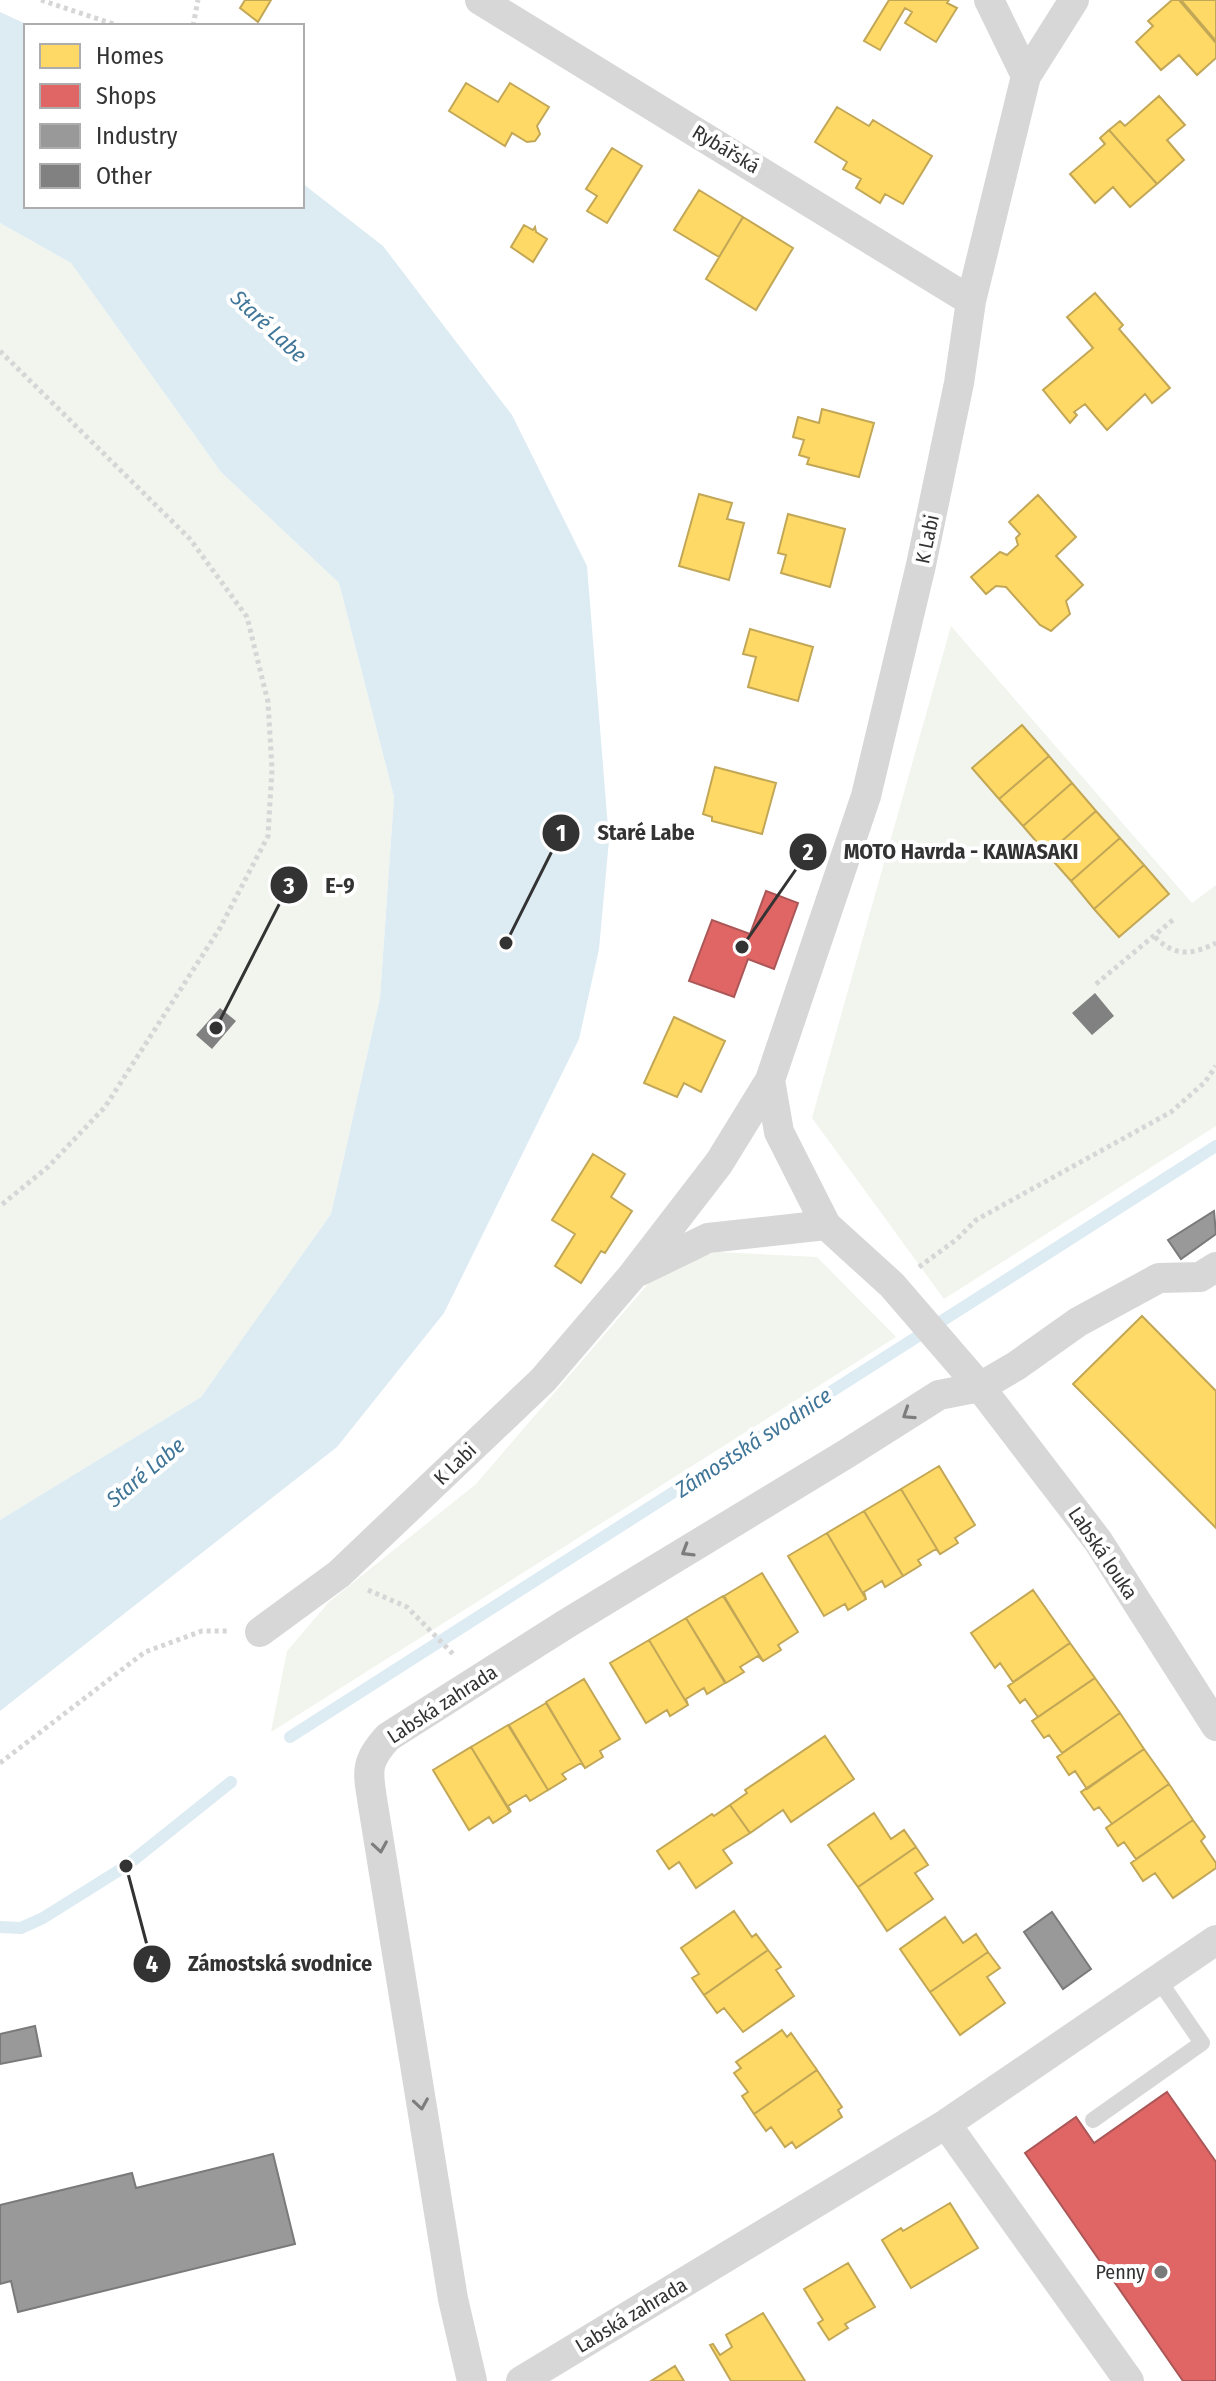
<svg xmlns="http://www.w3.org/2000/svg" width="1216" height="2381" viewBox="0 0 1216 2381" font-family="'Fira Sans Condensed',sans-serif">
	<rect width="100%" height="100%" fill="#fff"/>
	<path fill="#f1f5ed" d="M0 223 71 263 221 472 339 583 394 797 380 998 331 1214 201 1397 0 1520Z
		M951 626 1192 903 1216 885V882V1126L944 1299 812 1118Z
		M717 1252 817 1257 896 1337 271 1732 287 1651 329 1602 476 1484 661 1269Z"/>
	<path fill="#ddebf3" d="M0 12 30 26H26V206H302V183L383 246 512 415 587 566 609 840 599 949 579 1039 444 1313 337 1447 0 1711V1520L201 1397 331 1214 380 998 394 797 339 583 221 472 71 263 0 223Z"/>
	<path fill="#ffd966" stroke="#c2a757" stroke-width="2" d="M245 0H271L258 22 240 8Z
		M889 0H949L947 3 957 8 936 42 905 23 912 12 905 8 880 50 864 41Z
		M1172 0H1179L1216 43V58L1197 75 1179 55 1161 70 1136 42 1153 26 1148 21Z
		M1181 0H1216V41Z
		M466 83 498 102 510 83 549 107 537 126 540 134 535 141 527 142 512 133 505 146 449 111Z
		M1159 96 1185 125 1167 140 1184 160 1157 184 1109 130 1120 121 1125 126Z
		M837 107 869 126 873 120 932 156 903 204 885 194 880 203 856 188 861 179 843 169 847 162 815 142Z
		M1109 130 1157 184 1130 207 1113 187 1095 203 1070 174 1105 144 1100 138Z
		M612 148 642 166 607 223 587 211 597 196 586 189Z
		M699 190 743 217 719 257 674 230Z
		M743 217 793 248 756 310 706 279Z
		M524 225 533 230 535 227 536 232 547 239 533 262 511 247Z
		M1095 293 1123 325 1119 329 1170 388 1152 403 1145 394 1107 430 1085 404 1074 412 1077 415 1070 423 1043 390 1093 348 1067 317Z
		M822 409 874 423 859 477 807 464 809 458 799 455 804 440 793 437 798 417 819 423Z
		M699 494 732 503 727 519 744 523 729 580 679 566Z
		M1038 495 1076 537 1056 556 1083 585 1066 601 1070 614 1051 631 1040 625 1006 587 996 586 986 594 971 577 1000 552 1007 555 1018 545 1016 538 1020 534 1009 522Z
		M788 514 845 529 830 587 781 573 786 555 778 553Z
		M750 629 813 647 798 701 748 687 756 657 743 654Z
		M1022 725 1049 756 999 799 972 768Z
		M1049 756 1072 783 1023 826 999 799Z
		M715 767 776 783 762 834 712 821V817L703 814Z
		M1072 783 1096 811 1047 854 1023 826Z
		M1096 811 1120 838 1071 881 1047 854Z
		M1120 838 1144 865 1094 909 1071 881Z
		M1144 865 1169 894 1119 937 1094 909Z
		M674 1017 725 1041 701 1092 684 1083 677 1097 644 1083Z
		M593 1154 625 1174 611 1197 632 1211 605 1253 601 1251 581 1283 555 1266 575 1234 552 1220Z
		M1142 1316 1216 1391V1528L1073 1384Z
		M939 1466 975 1525 955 1538 958 1543 940 1554 901 1489Z
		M901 1489 940 1554 936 1549 918 1560 921 1565 903 1576 864 1511Z
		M864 1511 903 1576 885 1587 882 1581 864 1592 866 1599 827 1533Z
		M827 1533 866 1599 848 1610 845 1604 824 1616 788 1556Z
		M762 1573 798 1632 778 1645 781 1650 763 1661 724 1596Z
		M1033 1590 1070 1643 1013 1682 1000 1663 995 1668 971 1633Z
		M723 1596 763 1661 758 1656 740 1667 744 1672 726 1683 686 1618Z
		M686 1618 725 1683 707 1694 704 1688 686 1699 688 1705 649 1640Z
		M649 1640 688 1705 670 1716 667 1710 646 1723 610 1663Z
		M1070 1643 1095 1678 1038 1717 1025 1699 1020 1703 1008 1686Z
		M1095 1678 1120 1713 1062 1753 1049 1735 1044 1738 1032 1721Z
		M584 1679 620 1739 600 1751 603 1757 585 1768 546 1702Z
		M546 1703 585 1768 581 1763 562 1774 566 1779 548 1790 509 1725Z
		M1120 1713 1144 1749 1087 1789 1075 1771 1069 1775 1057 1757Z
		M508 1725 548 1790 530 1801 526 1795 508 1806 511 1812 471 1747Z
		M825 1736 854 1779 791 1822 783 1810 750 1833 730 1805 747 1793 745 1790Z
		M471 1747 510 1812 493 1823 489 1817 469 1830 433 1770Z
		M1144 1749 1169 1784 1112 1824 1099 1807 1094 1810 1081 1792Z
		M1169 1784 1193 1820 1136 1859 1124 1842 1118 1846 1106 1828Z
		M730 1805 750 1833 723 1850 732 1863 696 1888 679 1862 669 1869 657 1851 712 1814 714 1816Z
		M874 1813 891 1839 904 1830 916 1847 858 1887 828 1845Z
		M1193 1820 1205 1837 1201 1841 1216 1863V1868L1173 1898 1155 1873 1143 1881 1131 1863Z
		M916 1847 928 1865 915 1873 933 1899 887 1931 858 1887Z
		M734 1911 752 1937 756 1934 768 1950 704 1995 692 1978 699 1974 681 1948Z
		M945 1917 963 1943 976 1934 988 1952 930 1992 900 1949Z
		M768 1950 781 1967 776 1970 794 1996 743 2032 724 2008 717 2013 704 1995Z
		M988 1952 1000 1968 987 1977 1005 2003 960 2035 930 1992Z
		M782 2030 787 2037 791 2033 817 2070 754 2114 742 2096 748 2092 734 2073 741 2068 736 2062Z
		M817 2070 842 2107 838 2110 842 2117 796 2148 792 2142 785 2147 771 2127 766 2131 754 2114Z
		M950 2203 978 2248 911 2288 882 2240 901 2228 903 2231Z
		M848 2263 875 2307 845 2324 848 2328 829 2340 818 2323 823 2320 804 2289Z
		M763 2313 805 2381H731L710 2345 713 2344 720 2355 732 2347 726 2335Z
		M675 2366 684 2381H651Z"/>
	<path fill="#e06666" stroke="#ac5757" stroke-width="2" d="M766 891 798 903 774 969 748 959 734 997 689 981 712 920 750 934Z
		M1167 2092 1216 2162V2381H1183L1025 2153 1076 2117 1094 2143Z"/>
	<path fill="#999" stroke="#7a7a7a" stroke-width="2" d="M1214 1211 1216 1234 1181 1259 1168 1240Z
		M1052 1912 1091 1969 1063 1989 1024 1932Z
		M35 2026 41 2056 0 2064V2034Z
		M273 2154 295 2244 18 2312 11 2281 0 2284V2205L132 2173 136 2188Z"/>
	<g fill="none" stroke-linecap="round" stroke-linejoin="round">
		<path stroke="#ddebf3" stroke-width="12" d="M290 1737 1216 1146
			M0 1927 21 1928 43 1918 126 1866 231 1782"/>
	</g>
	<path fill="#818181" d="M1095 993 1114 1016 1092 1035 1072 1013Z
		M220 1008 236 1021 212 1049 196 1035Z"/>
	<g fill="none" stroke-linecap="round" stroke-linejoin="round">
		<path stroke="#d6d6d6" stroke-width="5" stroke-dasharray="4 4" stroke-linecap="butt" d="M41 0 120 26
			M193 26 198 0
			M0 351 190 539 247 617 268 702 272 769 268 836 220 928 105 1107 48 1167 0 1206
			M1155 937C1175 957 1192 955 1216 943
			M1096 984 1174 919
			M919 1267 957 1239 976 1220 1171 1112 1205 1082 1216 1066
			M368 1590 407 1607 454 1655
			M0 1763 145 1652 202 1631H227"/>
		<path stroke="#d7d7d7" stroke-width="16" d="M1093 2120 1202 2043 1158 1979"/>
		<path stroke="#d7d7d7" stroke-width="30" d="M480 0 971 301
			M989 0 1026 76
			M770 1080 779 1132 826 1225 892 1285 980 1387 1098 1541 1216 1726
			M640 1271 708 1238 826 1225
			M260 1632 339 1574 543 1380 632 1276 719 1163 770 1080 866 796 921 565 959 383 971 301 1026 76 1074 0
			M946 2124 1129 2381
			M472 2381 453 2299 373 1805C368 1772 364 1763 388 1737L566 1624 846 1454 939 1395 980 1387 1016 1366 1078 1322 1159 1278 1200 1277 1216 1267
			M521 2381 946 2124 1216 1940"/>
	</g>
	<defs><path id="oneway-chevron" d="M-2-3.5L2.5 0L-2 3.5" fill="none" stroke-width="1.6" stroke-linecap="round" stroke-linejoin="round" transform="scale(2)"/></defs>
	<g stroke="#7d7d7d">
		<use href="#oneway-chevron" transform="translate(908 1414) rotate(147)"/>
		<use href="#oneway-chevron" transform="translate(687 1551) rotate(149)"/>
		<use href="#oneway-chevron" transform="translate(380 1847) rotate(81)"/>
		<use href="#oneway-chevron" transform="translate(421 2104) rotate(81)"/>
	</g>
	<circle fill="#7a7a7a" stroke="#fff" stroke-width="3" cx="1161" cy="2272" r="8"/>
	<g text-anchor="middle" stroke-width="8" stroke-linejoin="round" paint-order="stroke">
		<g font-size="20" fill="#333" stroke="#fff">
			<text transform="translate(726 149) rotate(31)" y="7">Rybářská</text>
			<text transform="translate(927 539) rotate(-78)" y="7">K Labi</text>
			<text transform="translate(455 1464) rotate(-44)" y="7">K Labi</text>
			<text transform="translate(1103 1553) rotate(56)" y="7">Labská louka</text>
			<text transform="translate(442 1704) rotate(-33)" y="7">Labská zahrada</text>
			<text transform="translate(631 2315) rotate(-31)" y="7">Labská zahrada</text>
		</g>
		<g font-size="20" fill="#333" stroke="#fff" text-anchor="end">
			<text x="1145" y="2279">Penny</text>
		</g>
		<g font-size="22" font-style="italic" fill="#3f7597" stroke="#fff">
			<text transform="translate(269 326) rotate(43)" y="8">Staré Labe</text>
			<text transform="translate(753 1442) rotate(-33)" y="8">Zámostská svodnice</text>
			<text transform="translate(145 1472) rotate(-40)" y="8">Staré Labe</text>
		</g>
	</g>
	<path fill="none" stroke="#333" stroke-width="3" d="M506 943L561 833M742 947L808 852M216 1028L289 885M126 1866L152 1964"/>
	<g fill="#333" stroke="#fff" stroke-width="3">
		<circle cx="506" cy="943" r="8"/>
		<circle cx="742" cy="947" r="8"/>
		<circle cx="216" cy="1028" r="8"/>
		<circle cx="126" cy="1866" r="8"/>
		<circle cx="561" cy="833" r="20"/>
		<circle cx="808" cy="852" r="20"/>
		<circle cx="289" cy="885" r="20"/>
		<circle cx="152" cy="1964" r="20"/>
	</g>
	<g font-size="24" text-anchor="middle" font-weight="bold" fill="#fff">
		<text x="561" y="841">1</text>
		<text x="808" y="860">2</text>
		<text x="289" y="894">3</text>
		<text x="152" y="1972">4</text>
	</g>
	<g font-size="22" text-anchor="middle" font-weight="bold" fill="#333" stroke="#fff" stroke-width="8" stroke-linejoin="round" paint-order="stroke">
		<text x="646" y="840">Staré Labe</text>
		<text x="961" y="859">MOTO Havrda - KAWASAKI</text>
		<text x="340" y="893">E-9</text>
		<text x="280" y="1971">Zámostská svodnice</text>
	</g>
	<rect x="24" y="24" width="280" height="184" fill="#ffffff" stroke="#adadad" stroke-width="2"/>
	<rect x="40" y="44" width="40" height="24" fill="#ffd966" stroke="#adadad" stroke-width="2"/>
	<text x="96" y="64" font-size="24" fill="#333333">Homes</text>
	<rect x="40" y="84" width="40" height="24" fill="#e06666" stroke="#adadad" stroke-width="2"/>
	<text x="96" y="104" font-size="24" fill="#333333">Shops</text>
	<rect x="40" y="124" width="40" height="24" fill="#999999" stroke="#adadad" stroke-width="2"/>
	<text x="96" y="144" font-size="24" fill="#333333">Industry</text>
	<rect x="40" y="164" width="40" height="24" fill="#818181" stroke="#adadad" stroke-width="2"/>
	<text x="96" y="184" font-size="24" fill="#333333">Other</text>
</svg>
